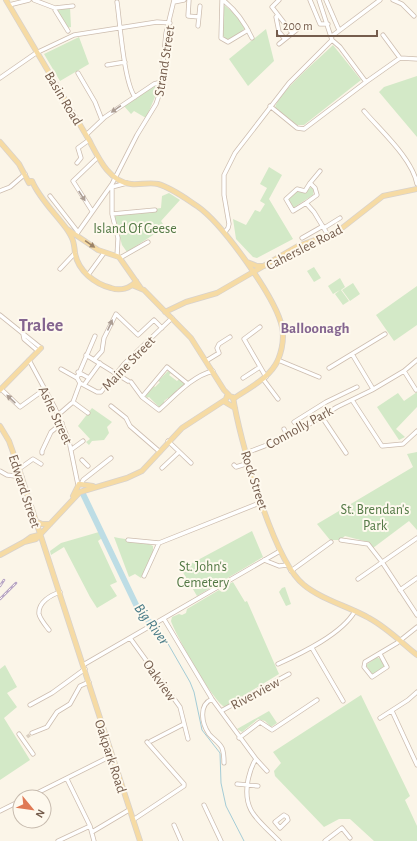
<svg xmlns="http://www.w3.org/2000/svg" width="417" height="841" viewBox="0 0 417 841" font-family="'Alegreya Sans',sans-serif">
	<rect width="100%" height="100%" fill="#fbf5e8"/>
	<path fill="#d3e9c7" d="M224 5 239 17 245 28 238 35 227 40 223 36 222 22Z
		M70 7 71 27 67 28 57 10Z
		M266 29 274 61 248 86 229 59Z
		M79 37 89 64 60 81 44 54Z
		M333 45 361 80 304 125H297L275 108C277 94 321 57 333 45Z
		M417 76V137L379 92 384 87Z
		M154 85 157 86 155 97 146 118 134 111 131 114 124 106Z
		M269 167 282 175 269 199 293 239 257 258 253 257 236 239 233 219 246 225 255 210 260 212 265 204 260 201 267 188 260 184Z
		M311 187 314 190 313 195 293 208 288 199 297 191 305 193Z
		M169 193 180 200 161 221 167 230 162 233H156L127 252 122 245 114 215 161 208 162 196Z
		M314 267 321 278 314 282 307 271Z
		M340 278 345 287 341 290 349 301 343 305 335 294 340 290 333 294 328 286Z
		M353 283 360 294 350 301 342 290Z
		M417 286V325L394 341 376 315Z
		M168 371 171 373 169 375 177 381 179 379 186 385 180 390 178 389 170 400 168 398 164 401 165 404 160 408 149 397 147 398 145 396 154 386 155 387 160 382 158 381Z
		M417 392V407L396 429 405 437 399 440 377 407 398 393 404 401Z
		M92 408 112 422 107 427 109 433 104 440 92 441 89 445 86 442 90 439 78 426Z
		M417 452V530L409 521 373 548 368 542 345 536 340 540H330L317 524 413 467 407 454Z
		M252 531 263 557 197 596 181 569Z
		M99 532 102 538 98 541 117 582 110 585 117 596 97 608 90 597 64 547 51 555 50 551 61 543Z
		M114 537C126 540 143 540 153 546V553L141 578 135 574 129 577Z
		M233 582 245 602 247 601 279 674 225 707C214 703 175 634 171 621L172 617 179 614 182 615 186 613 187 609 219 590 222 592 228 588 229 584Z
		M285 587 291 604 286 606 279 592 282 588Z
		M377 657 382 660 385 667 372 675 366 665Z
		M5 665 17 687 7 693 17 707 4 718 30 760 0 780V669Z
		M361 695 410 796 405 800 417 826V841H374L350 819H339L324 827 275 776 274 771 281 763 273 752Z
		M269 711 277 723 271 727 265 721 258 719 242 732 237 729Z"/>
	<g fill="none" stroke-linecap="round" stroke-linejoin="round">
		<path stroke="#a4ccd6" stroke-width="1" d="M153 626 163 635 190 682 194 692 202 730 220 753 221 783 226 806 244 841"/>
		<path stroke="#bddde5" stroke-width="6" d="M83 494 140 613 153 625"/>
		<path stroke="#dacfc1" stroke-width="3.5" stroke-dasharray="3.5 2" stroke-linecap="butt" d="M27 737 32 733"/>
		<g stroke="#cdbdaf" stroke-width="5">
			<path id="minor" d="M34 0 55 8 73 6
				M189 0 188 16 199 17
				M222 0 221 38 228 42 248 30
				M223 0C237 11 245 23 252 38
				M279 0 272 7 292 33
				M310 0 320 24H328
				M326 0 339 30
				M393 0 402 4 414 16
				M117 2C120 23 124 83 135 97
				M174 2 184 0
				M9 5 29 0
				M55 8V10L68 31
				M278 15 276 17 279 32 285 39
				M198 26 200 6
				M383 35 400 58
				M332 36 380 0
				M279 44 299 28
				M107 65 125 62
				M78 73 95 102 102 120
				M0 78 36 53 74 35 157 22 170 23
				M366 82 400 58 417 59
				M270 106 297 128 304 129 366 82 340 47 332 40
				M364 111C381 131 412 158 417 184
				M86 135 105 117 154 84 161 82
				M77 163 81 158 78 148 89 140
				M310 183 320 171
				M112 185V214L118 238 117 256
				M112 187 127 183
				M0 191 10 187 25 174
				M50 196 78 232
				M306 203 317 195 315 188 310 183 305 191 297 189 286 199 293 211 306 203 314 212 328 235
				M92 211 73 181 98 157
				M112 214 155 210
				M324 228 340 218
				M225 232 228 228 229 224 224 195V175L235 153 289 83 332 40 319 0
				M76 235 112 184 137 135 156 104 160 92 166 33 174 0
				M302 238 323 226
				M120 258 148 242
				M60 269 75 253
				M88 275 104 253
				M0 315 41 348
				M260 327 244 339 266 377
				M23 334 24 339 38 351
				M352 354 373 389
				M86 355 128 381
				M29 360 55 408 69 441 78 485
				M94 360 102 351 104 338 116 314 138 335 154 320 162 328
				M278 360 319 377
				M206 361 219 353 217 348 219 344 230 337
				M329 368 385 334
				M404 371 416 390
				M78 372 89 378
				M77 378 95 336
				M243 378 260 367
				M263 379 278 399
				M131 382 142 397
				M80 383 97 392H101L124 364 172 318
				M188 384 167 367 142 397 159 410C175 396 192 376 213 371
				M84 385 100 363
				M1 389 20 407 45 389
				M352 400 382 446 403 444 417 431
				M73 402 88 413
				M111 406 126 418 130 426 160 452
				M58 415 73 402 80 383 77 378 61 369
				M322 417 346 453
				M294 422 326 402 357 387
				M284 429 288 437
				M168 441 191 463
				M72 449 83 441
				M42 453V451L51 432 62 423
				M246 453 288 437 337 407 372 390 404 371 417 360
				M82 460 88 466
				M234 465 236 467 249 463
				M162 468 179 452
				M19 469 33 459 41 464
				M0 471 7 475 22 477
				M82 483 83 480 111 458
				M128 540 159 543
				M341 540 368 544 382 562 417 615
				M264 560 279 566 287 565
				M291 571 331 542
				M144 576 159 543 262 502
				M358 579 417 538
				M400 590 417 578
				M164 619 212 699 256 759C251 766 250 772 248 780 242 812 259 820 279 841
				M49 630C46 626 40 619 39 614 38 602 51 595 60 592
				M130 638 180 707 188 739
				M312 648 343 701
				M380 654 387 667 372 677 364 667 365 662 397 643 417 627
				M278 664C302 653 342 634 355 611
				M83 665 280 551
				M212 699C198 705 202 724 209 734 213 739 219 742 222 748 224 753 224 758 224 763
				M30 705 52 693 85 669
				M221 711 289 674
				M392 711 417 765
				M380 718 408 700 417 692
				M32 733 47 727 57 712 70 704 80 686 89 682
				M19 734 33 754
				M239 738 260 722 272 730 317 700
				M151 741 184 724
				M256 759 267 771
				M67 779 90 826 94 841
				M237 784 258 786
				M29 797 111 756
				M204 805 221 841
				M0 811 20 801
				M284 815 287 817 288 820 280 828 275 822Z
				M133 820 184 786V784L147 742
				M174 825 181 841
				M92 832 129 810
				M58 841 90 826
				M325 841 342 828 350 838"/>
		</g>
		<g stroke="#d8d2cd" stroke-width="6">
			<path id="major" d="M6 0 89 140C98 157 109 182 131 184 140 185 149 182 158 184 172 188 185 198 197 206 222 223 276 298 282 327 284 337 282 350 278 360 270 378 249 388 233 399
				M0 142 19 164 29 183
				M29 181H32C39 198 55 213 66 228 73 238 74 242 75 253 78 271 95 284 111 288 120 291 130 289 136 281
				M67 229 98 250 119 257 140 287
				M247 262 257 266H264
				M132 285 144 290 191 338 224 390 229 395
				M165 312 186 302 217 293 298 246 337 232 383 196 417 189
				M0 390 41 348
				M235 408 225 402 227 396 233 397C239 437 273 561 304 585 322 600 348 606 369 618 386 627 401 642 417 655
				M0 426 9 441 19 469 140 841
				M73 496 79 484 93 486
				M35 521 42 524H50
				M24 542 31 537 39 535
				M0 555 24 542 36 539 80 492 127 478 142 471 182 428 225 400"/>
		</g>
		<use href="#minor" stroke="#fff" stroke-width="3.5"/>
		<use href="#major" stroke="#f6dba4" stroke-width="4.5"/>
		<g stroke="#b8a6c5" stroke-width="2.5">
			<path id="rail" d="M0 586 4 580
				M0 599 16 583"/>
		</g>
		<use href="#rail" stroke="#fef9ee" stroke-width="1" stroke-dasharray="3" stroke-linecap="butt"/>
	</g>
	<defs><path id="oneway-solid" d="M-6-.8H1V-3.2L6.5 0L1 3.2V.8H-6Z"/></defs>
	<g fill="#ac9e94">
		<use href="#oneway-solid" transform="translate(116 109) rotate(145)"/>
		<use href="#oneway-solid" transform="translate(82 196) rotate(57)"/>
		<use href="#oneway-solid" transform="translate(110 325) rotate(-66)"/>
		<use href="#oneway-solid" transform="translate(11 399) rotate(-137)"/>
	</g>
	<use fill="#9c8367" href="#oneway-solid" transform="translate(90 244) rotate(35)"/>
	<g text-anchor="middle" stroke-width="4" stroke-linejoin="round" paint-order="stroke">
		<g font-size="14" fill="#755d4d" stroke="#fef9ee">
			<text transform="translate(164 61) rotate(-81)" y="5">Strand Street</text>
			<text transform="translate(64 98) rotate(59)" y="5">Basin Road</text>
			<text transform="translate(304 247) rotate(-27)" y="5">Caherslee Road</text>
			<text transform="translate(128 363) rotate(-46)" y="5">Maine Street</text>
			<text transform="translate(56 415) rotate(65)" y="5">Ashe Street</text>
			<text transform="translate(299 427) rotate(-29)" y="5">Connolly Park</text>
			<text transform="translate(255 480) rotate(72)" y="5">Rock Street</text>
			<text transform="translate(25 491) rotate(72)" y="5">Edward Street</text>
			<text transform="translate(160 680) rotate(55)" y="5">Oakview</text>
			<text transform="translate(255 693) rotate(-28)" y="5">Riverview</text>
			<text transform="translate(111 756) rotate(72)" y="5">Oakpark Road</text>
		</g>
		<g font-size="14" fill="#537945" stroke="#fef9ee">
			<text x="135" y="233">Island Of Geese</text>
			<text x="375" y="514">St. Brendan's<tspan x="375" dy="16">Park</tspan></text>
			<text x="203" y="571">St. John's<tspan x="203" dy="16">Cemetery</tspan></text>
		</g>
		<g font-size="15" font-weight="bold" fill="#846590" stroke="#fef9ee">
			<text x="315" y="333">Balloonagh</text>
		</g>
		<g font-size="15" font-style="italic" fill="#477a86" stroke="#fef9ee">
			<text transform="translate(152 624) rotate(53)" y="5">Big River</text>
		</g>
		<g font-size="18" font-weight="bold" fill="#846590" stroke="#fef9ee">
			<text x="41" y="331">Tralee</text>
		</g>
	</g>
	<g transform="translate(32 809) rotate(119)"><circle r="19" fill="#fef9ee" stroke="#c7bbae"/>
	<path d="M0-3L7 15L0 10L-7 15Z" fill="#df7954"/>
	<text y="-6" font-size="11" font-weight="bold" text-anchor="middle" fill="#755d4d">N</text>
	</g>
	<path d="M277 30v6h100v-6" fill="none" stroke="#755d4d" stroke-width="2"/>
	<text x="283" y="30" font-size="12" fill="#755d4d" stroke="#fef9ee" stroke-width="3" paint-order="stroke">200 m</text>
</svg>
